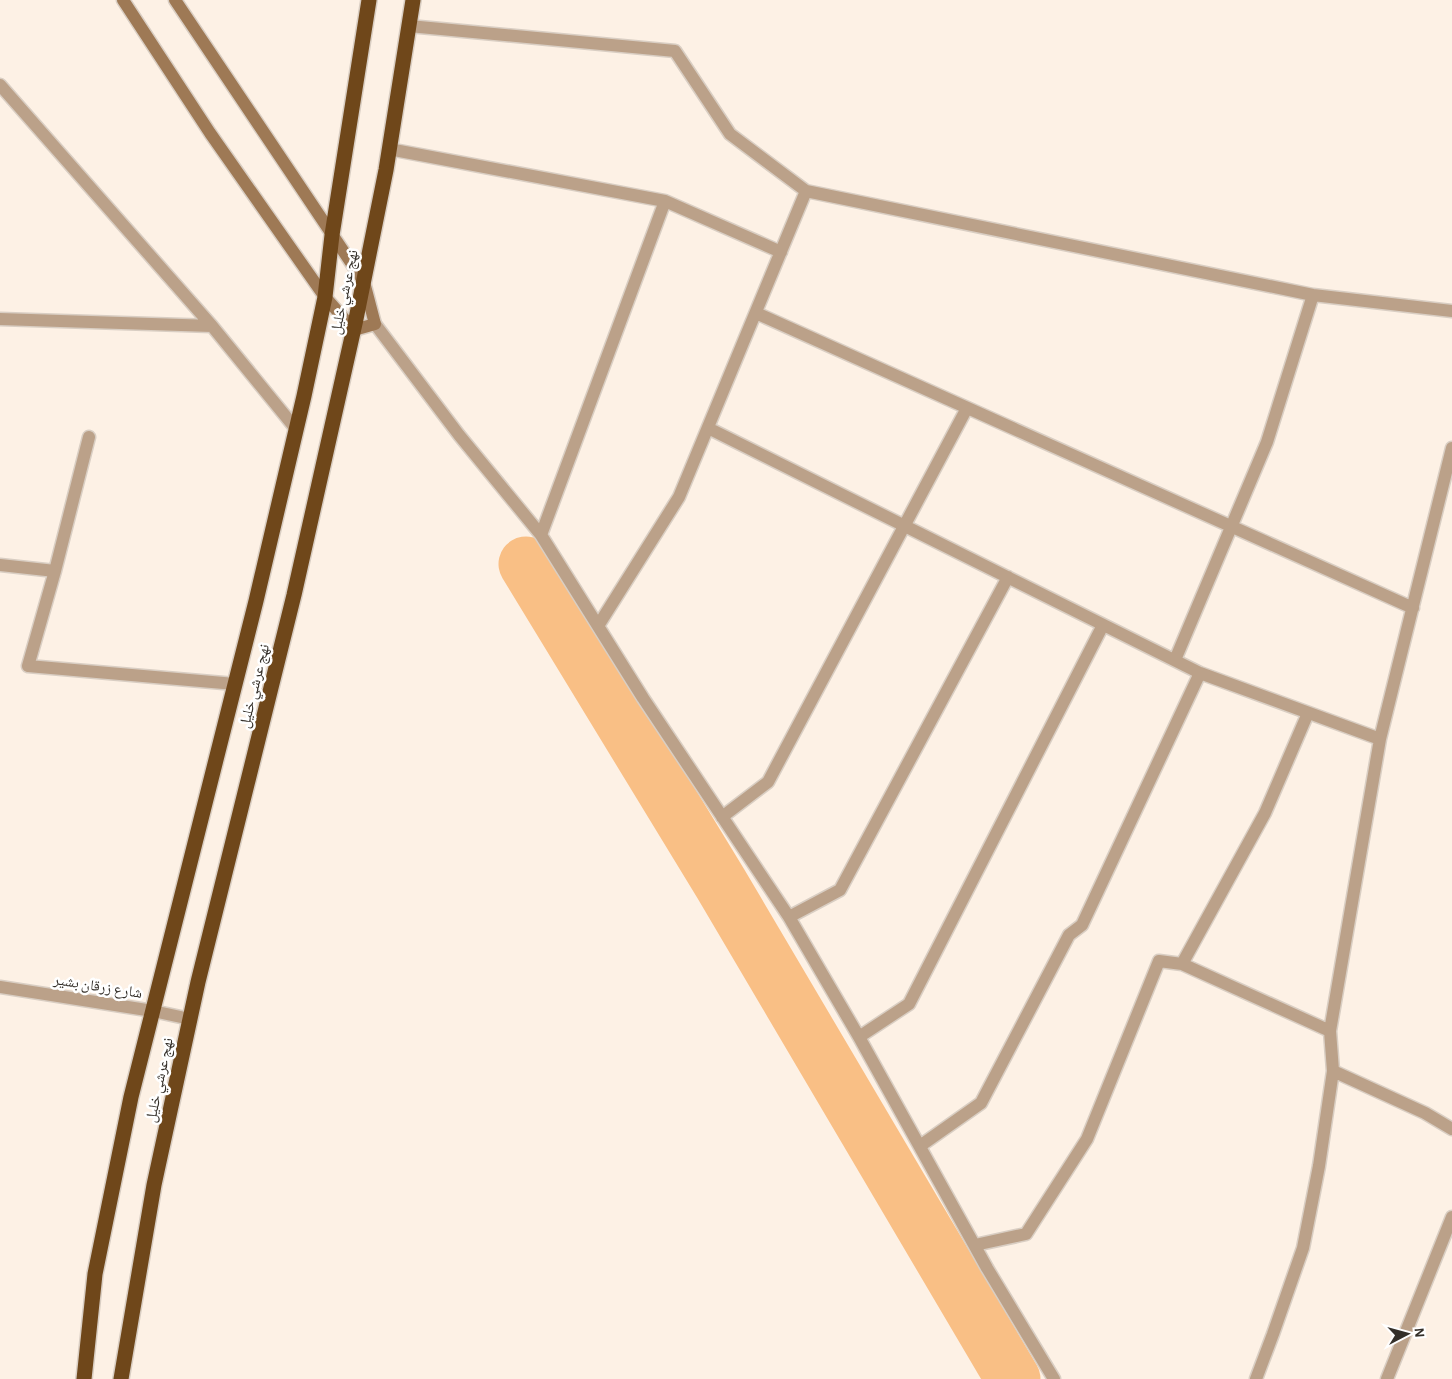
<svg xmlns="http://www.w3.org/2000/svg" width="1452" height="1379" viewBox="0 0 1452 1379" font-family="'Alegreya Sans','Noto Naskh Arabic',sans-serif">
	<rect width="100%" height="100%" fill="#fdf1e5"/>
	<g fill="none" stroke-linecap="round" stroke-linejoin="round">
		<path stroke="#f9bf85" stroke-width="55" d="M526 564 721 884 1013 1379"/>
		<g stroke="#d9cec3" stroke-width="15">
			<path id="street" d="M409 26 675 51 730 134 806 191 1313 295 1452 311
				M0 85 212 326 296 429
				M389 149 665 201 781 252
				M756 313 1413 608
				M0 319 212 326
				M375 324 459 435 541 535 643 698 789 917 859 1037 987 1268 1054 1379
				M708 428 1200 673 1380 739
				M89 437 55 571 28 666 235 684
				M541 535 665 201
				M0 565 55 571
				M598 626 679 497 806 191
				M1175 660 1267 442 1313 295
				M722 817 768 782 967 408
				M789 917 840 890 1008 577
				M1182 964 1265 813 1308 713
				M0 987 153 1011 190 1019
				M859 1037 909 1004 1103 625
				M1333 1071 1425 1113 1452 1129
				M920 1146 981 1103 1069 935 1082 925 1200 673
				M975 1245 1026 1234 1087 1139 1159 961 1182 964 1330 1031
				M1256 1379 1273 1334 1303 1248 1319 1166 1333 1071 1330 1031 1380 739 1452 448
				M1387 1379 1452 1217"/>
		</g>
		<g stroke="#d9cec3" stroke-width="15">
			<path id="secondary" d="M123 0 210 133 325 297 354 330 375 324 364 282 175 0"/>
		</g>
		<g stroke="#d9cec3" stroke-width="18">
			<path id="highway" d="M84 1379 95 1274 131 1097 256 601 304 396 325 297 332 235 369 0
				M121 1379 154 1185 198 982 294 595 356 319 386 170 413 0"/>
		</g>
		<use href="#street" stroke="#bba189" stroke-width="12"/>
		<use href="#secondary" stroke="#9e7955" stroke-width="12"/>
		<use href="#highway" stroke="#6f471a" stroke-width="15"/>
	</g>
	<g text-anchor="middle" stroke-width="5" stroke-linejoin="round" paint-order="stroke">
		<g font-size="15" fill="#342f29" stroke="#fff">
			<text transform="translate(344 292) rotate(-78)" y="5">نهج عرشي خليل</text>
			<text transform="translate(254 686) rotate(-76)" y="5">نهج عرشي خليل</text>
			<text transform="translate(98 986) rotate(9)" y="5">شارع زرقان بشير</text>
			<text transform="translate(159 1080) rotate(-78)" y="5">نهج عرشي خليل</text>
		</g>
	</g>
	<g transform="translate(1407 1334) rotate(84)" stroke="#ffffff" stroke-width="4" paint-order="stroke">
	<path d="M0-4L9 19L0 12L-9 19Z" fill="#342f29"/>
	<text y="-8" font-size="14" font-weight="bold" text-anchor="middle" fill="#342f29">N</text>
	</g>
</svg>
